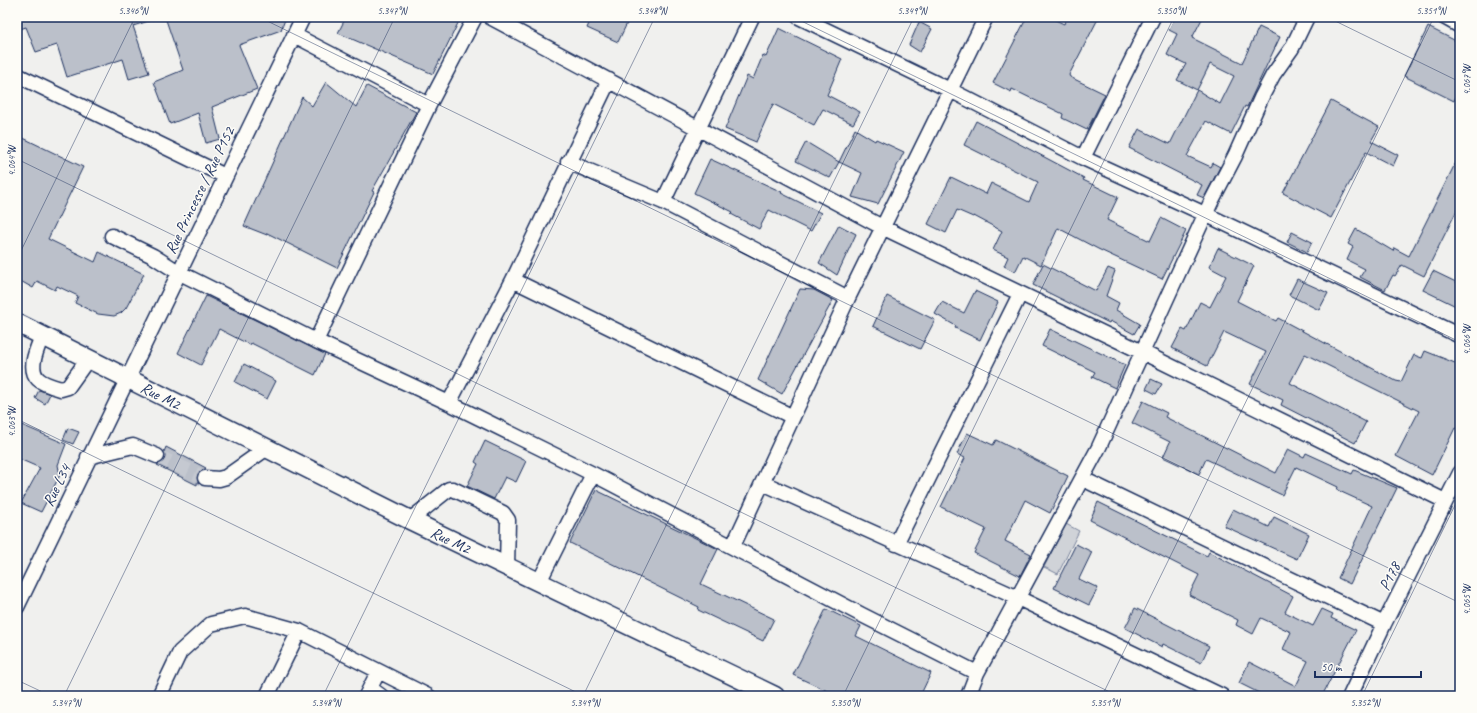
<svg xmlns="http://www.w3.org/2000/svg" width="1477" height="713" viewBox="0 0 1477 713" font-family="Caveat,sans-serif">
	<rect width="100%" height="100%" fill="#f0f0ee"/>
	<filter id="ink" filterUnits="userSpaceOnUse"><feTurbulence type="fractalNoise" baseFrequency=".025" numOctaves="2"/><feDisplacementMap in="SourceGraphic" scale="8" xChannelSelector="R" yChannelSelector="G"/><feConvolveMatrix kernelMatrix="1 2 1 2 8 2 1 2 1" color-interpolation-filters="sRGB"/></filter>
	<g filter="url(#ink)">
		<path fill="#d0d3d8" stroke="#76819b" d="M1066 524 1079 531 1058 574 1044 567Z"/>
		<path fill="#bbc0ca" stroke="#1b2f5e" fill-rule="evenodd" d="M17 17H154L155 19 133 26 149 73 129 79 123 59 67 77 57 45 36 52 26 27 17 30Z
			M165 17H286L281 30 239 45 257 89 212 107 220 139 206 143 198 113 170 124 154 82 183 70Z
			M346 17H461L433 74 338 33Z
			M592 17H630L618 42 587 28Z
			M1027 17H1049L1064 24 1067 17H1099L1069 75 1070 77 1105 94 1087 130 1062 118 1063 114 1012 89 1011 92 993 83Z
			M1175 17H1203L1192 38 1242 63 1259 27 1280 37 1247 107 1245 106 1231 134 1206 121 1187 156 1211 167 1213 163 1220 167 1204 198 1197 195 1202 185 1129 148 1139 129 1170 144 1197 90 1177 80 1186 64 1167 55 1177 34 1169 30ZM1210 64 1234 76 1220 104 1197 90Z
			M919 22 932 29 920 52 909 45Z
			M1428 27 1460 43V87L1454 101 1404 76Z
			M779 28 842 59 827 95 860 112 853 124 823 109 814 125 773 104 756 142 725 129 747 76 753 79 763 55 766 57Z
			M326 82 356 107 367 86 416 112 372 191 374 192 337 268 267 233V235L244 226 302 97 312 106Z
			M1331 101 1379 127 1371 141 1398 155 1393 166 1366 152 1331 218 1283 193Z
			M976 121 1084 178 1083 180 1118 197 1107 220 1150 241 1161 218 1186 231 1162 279 1098 249 1058 228 1041 265 1023 256 1015 272 1004 266 1008 257 993 250 1002 231 974 216 973 217 957 210 946 233 928 224 951 177 986 194 991 183 1029 202 1038 182 964 145Z
			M855 129 875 141 876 139 904 152 878 204 852 197 862 173 839 162Z
			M17 135 83 167 48 239 95 262 99 252 144 274 126 308 121 313 114 316 98 314 75 303 78 296 57 286 55 290 37 281 33 288 17 279Z
			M806 142 839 162 830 178 796 161Z
			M1460 154V204L1424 276 1402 265 1397 273 1395 276 1393 275 1385 290 1360 277 1365 269 1347 260 1353 247 1348 244 1356 229 1393 251 1394 248 1409 256Z
			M710 159 782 192 781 193 821 213 811 231 769 210 759 229 731 214 733 212 694 193Z
			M839 225 856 234 837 275 819 263Z
			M1292 232 1312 242 1307 252 1287 242Z
			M1218 248 1254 266 1237 301 1276 321 1278 318 1396 381 1401 382 1414 355 1422 358 1425 351 1460 365V430L1455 428 1432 475 1396 456 1419 411 1305 354 1290 383 1366 422 1355 443 1281 405 1283 400 1250 384 1266 352 1224 332 1207 366 1172 348 1182 329 1186 331 1200 302 1210 307 1226 276 1209 267Z
			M1043 264 1096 291 1108 268 1115 271 1106 296 1119 303 1116 310 1140 324 1134 334 1110 321 1109 323 1033 285Z
			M1433 271 1460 284V308L1423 290Z
			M1297 279 1328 293 1319 310 1289 295Z
			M800 289 814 290 833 300 782 394 758 380Z
			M975 291 998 302 980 340 955 328 956 326 935 314 942 302 964 313Z
			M206 296 325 354 315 375 251 343 250 345 219 329 201 365 178 353Z
			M887 296 935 320 920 349 873 326Z
			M1050 329 1125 365 1115 388 1092 377 1095 372 1042 346Z
			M244 364 276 381 267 399 235 382Z
			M1151 379 1162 384 1156 394 1146 389Z
			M39 390 50 394 45 404 35 398Z
			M1143 401 1167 413 1165 417 1276 473 1288 449 1304 457 1306 453 1352 474 1354 470 1397 488 1350 584 1338 578 1372 506 1337 490 1338 487 1296 467 1282 495 1206 459 1199 474 1163 457 1170 442 1132 423Z
			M17 423 66 444 58 465 60 475 41 512 21 503 40 468 17 458Z
			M68 428 79 432 73 444 63 440Z
			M967 433 993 445 996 440 1068 476 1050 513 1025 500 1005 541 1031 554 1020 576 974 553 986 529 941 507 965 458 957 454Z
			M485 441 526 461 516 482 505 477 494 499 467 486 478 464 475 462Z
			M166 447 206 468 198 474 197 485 157 465 165 460 164 452Z
			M596 490 718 549 701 584 774 619 763 641 698 610 699 607 570 543Z
			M1098 502 1207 556 1209 552 1293 596 1285 612 1313 626 1322 609 1333 614 1331 618 1356 630 1322 696H1265L1239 683 1249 662 1296 686 1308 661 1283 649 1291 632 1261 618 1253 634 1236 625 1238 620 1189 595 1199 575 1090 520Z
			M1233 509 1269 527 1274 517 1309 534 1297 559 1224 526Z
			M1076 544 1092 552 1079 579 1098 588 1089 605 1054 588Z
			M1135 608 1209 646 1201 663 1163 644 1162 647 1125 628Z
			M826 609 861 626 856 636 931 673 920 696H838L793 675Z"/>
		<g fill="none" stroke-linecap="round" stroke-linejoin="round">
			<path stroke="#c5c9d1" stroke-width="14" stroke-dasharray="14 7" stroke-linecap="butt" d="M157 456 205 478"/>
			<g stroke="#1b2f5e" stroke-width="17">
				<path id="minor" d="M490 17 882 227 1142 352 1445 501
					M799 17 950 90 1083 158 1207 215 1460 336
					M1444 17 1460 26
					M294 35 429 105
					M17 75 225 176
					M1083 158 1153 17
					M568 162 663 202 848 298
					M663 202 752 17
					M112 236 153 256 178 272 316 341 449 403 593 474 862 615 977 673
					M513 280 793 417
					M42 336C38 347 27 368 38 379 43 384 54 387 61 389L68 387 88 359
					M316 341 429 105 475 17
					M449 403 513 280 609 80
					M88 457 133 446 157 456
					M205 478 219 479 226 477 267 448
					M1083 479 1384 624
					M763 483 1018 598 1222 696
					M410 520 449 489H453L503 513 508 520 507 568
					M896 544 1020 294
					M733 546 848 298 986 17
					M539 582 593 474
					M17 607 303 17
					M370 688 381 696
					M159 696 180 652 211 624 245 616 299 631 428 696
					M267 696 299 631
					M366 696 378 672
					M968 696 977 673 1099 447 1171 289 1211 202 1235 156 1261 98 1273 75 1292 48 1307 17
					M1350 696 1384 624 1460 473"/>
			</g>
			<g stroke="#1b2f5e" stroke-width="21">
				<g id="major">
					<path id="s1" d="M17 323 410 520 775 696"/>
				</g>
			</g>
			<use href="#minor" stroke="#fdfcf7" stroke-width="14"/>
			<use href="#major" stroke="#fdfcf7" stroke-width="18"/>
		</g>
	</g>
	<path fill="none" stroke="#1b2f5e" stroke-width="1" stroke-opacity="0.45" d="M259 17 1460 603M793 17 1460 342M1327 17 1460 82M17 159 1118 696M17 259 135 17M17 419 584 696M17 680 51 696M64 696 395 17M323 696 655 17M583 696 914 17M843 696 1174 17M1102 696 1434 17M1362 696 1460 495"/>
	<g text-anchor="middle" stroke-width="3" stroke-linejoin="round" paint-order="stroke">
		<g font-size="16" fill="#1b2f5e" stroke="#fdfcf7">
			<text transform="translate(199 190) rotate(-64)" y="6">Rue Princesse / Rue P152</text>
			<text dy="6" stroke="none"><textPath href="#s1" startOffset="161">Rue M2</textPath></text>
			<text transform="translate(56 485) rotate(-64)" y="6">Rue L34</text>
			<text dy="6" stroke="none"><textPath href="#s1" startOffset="485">Rue M2</textPath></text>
			<text transform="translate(1389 576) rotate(-64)" y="6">P178</text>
		</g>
	</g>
	<rect width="1477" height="713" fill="none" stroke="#fdfcf7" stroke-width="44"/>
	<path d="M1315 671v6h106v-6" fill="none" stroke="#1b2f5e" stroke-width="2"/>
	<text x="1321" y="671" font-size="12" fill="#1b2f5e" stroke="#fdfcf7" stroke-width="3" paint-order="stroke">50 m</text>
	<rect x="22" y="22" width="1433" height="669" fill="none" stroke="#1b2f5e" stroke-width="1.5"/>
	<g font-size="10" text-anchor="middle" fill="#1b2f5e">
		<text x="133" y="14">5.346°N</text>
		<text x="392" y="14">5.347°N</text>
		<text x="652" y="14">5.348°N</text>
		<text x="912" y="14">5.349°N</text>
		<text x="1171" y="14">5.350°N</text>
		<text x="1431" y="14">5.351°N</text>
		<text transform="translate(1466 80) rotate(-90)" y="4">4.067°W</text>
		<text transform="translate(11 161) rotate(-90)" y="4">4.064°W</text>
		<text transform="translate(1466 340) rotate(-90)" y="4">4.066°W</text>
		<text transform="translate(11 422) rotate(-90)" y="4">4.063°W</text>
		<text transform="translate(1466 600) rotate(-90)" y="4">4.065°W</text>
		<text x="66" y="706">5.347°N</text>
		<text x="326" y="706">5.348°N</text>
		<text x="585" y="706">5.349°N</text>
		<text x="845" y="706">5.350°N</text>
		<text x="1105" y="706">5.351°N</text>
		<text x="1365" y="706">5.352°N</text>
	</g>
</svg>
